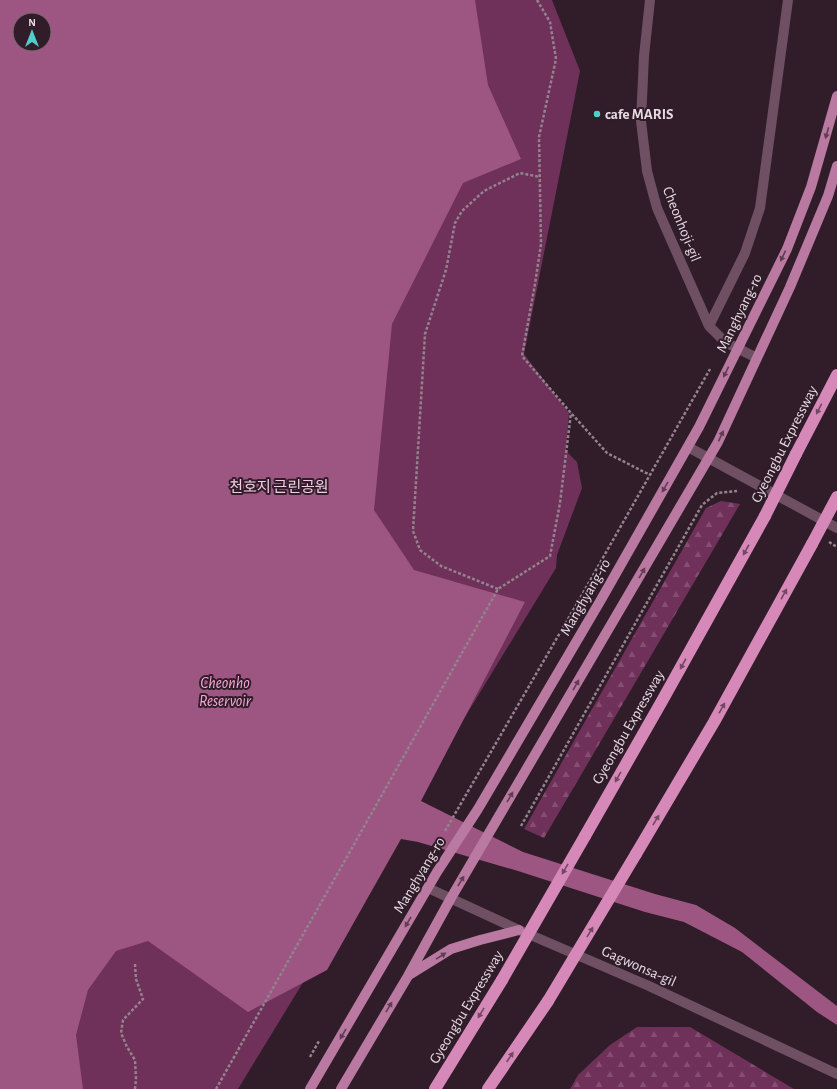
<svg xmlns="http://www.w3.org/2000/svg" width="837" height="1089" viewBox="0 0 837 1089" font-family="'Alegreya Sans','Noto Sans KR',sans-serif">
	<defs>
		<pattern id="forest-firs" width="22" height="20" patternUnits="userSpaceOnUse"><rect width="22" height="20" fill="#6f3059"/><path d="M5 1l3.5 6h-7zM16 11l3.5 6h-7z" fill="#844d71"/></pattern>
	</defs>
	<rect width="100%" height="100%" fill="#301d29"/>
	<path fill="url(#forest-firs)" d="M721 501 740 504 544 838 524 829 706 508Z
		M637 1027H690L794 1089H570L578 1075 610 1045Z"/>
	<path fill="#6f3059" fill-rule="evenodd" d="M0 0H552L580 71 524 354 569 413 566 451 577 462 582 488 557 555 556 568 238 1089H0ZM20 20H44V44H20Z"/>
	<path fill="#9d5582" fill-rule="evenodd" d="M0 0H475L488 85 521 159 463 183 392 324 374 510 414 570 525 602 421 801 523 852 655 894 696 905 735 928 837 1006V1025L817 1012 742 952 684 922 645 912 518 871 418 842 401 839 327 970 248 1012 148 941 116 951 88 990 76 1035 83 1089H0ZM20 20H44V44H20Z"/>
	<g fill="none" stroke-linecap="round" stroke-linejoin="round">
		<path stroke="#93838d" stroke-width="2.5" stroke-dasharray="3 2" stroke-linecap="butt" d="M537 0 550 22 556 59 539 137 541 244 535 284 522 356 571 413 607 453 650 475
			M829 542 837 547
			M498 589 441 566 420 550 413 531 425 334 446 270 455 223 462 211 484 191 520 173 540 177
			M521 826 702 505 717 493 737 491
			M445 831 579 600 710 369
			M135 964 136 979 143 999 123 1020 121 1033 127 1047 135 1060 136 1079 135 1089
			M310 1057 319 1041
			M216 1089 498 589 550 556 560 503 571 413"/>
		<path stroke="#6f4f62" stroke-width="10" d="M650 0 644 56 641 121 647 171 657 208 709 326 725 342 757 358
			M709 326 745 253 760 208 788 0
			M688 447 837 528
			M428 888 519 930 649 986 837 1074"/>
		<path stroke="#b979a0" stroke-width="10" d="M409 975 451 949 480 940 519 930
			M310 1089 437 872 478 809 602 598 699 427 787 249 811 187 837 96
			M341 1089 408 976 451 898 718 442 790 287 828 196 837 166"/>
		<path stroke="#d689b8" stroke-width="12" d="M796 454 837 375
			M585 836 662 701 765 516
			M636 854 714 722 812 544
			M435 1089 502 980
			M488 1089 548 1001"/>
		<path stroke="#d689b8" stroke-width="12" d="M765 516 796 454
			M812 544 837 497
			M502 980 585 836
			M548 1001 636 854"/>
	</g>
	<defs><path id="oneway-solid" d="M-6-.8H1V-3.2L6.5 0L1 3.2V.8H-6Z"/></defs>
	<g fill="#603d53">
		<use href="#oneway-solid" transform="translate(827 133) rotate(106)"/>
		<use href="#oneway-solid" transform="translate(783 256) rotate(116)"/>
		<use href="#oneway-solid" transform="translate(726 372) rotate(116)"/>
		<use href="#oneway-solid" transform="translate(721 436) rotate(-65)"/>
		<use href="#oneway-solid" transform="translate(665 487) rotate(120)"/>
		<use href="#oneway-solid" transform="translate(642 573) rotate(-60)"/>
		<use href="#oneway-solid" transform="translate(576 685) rotate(-60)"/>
		<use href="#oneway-solid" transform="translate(510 797) rotate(-60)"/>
		<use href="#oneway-solid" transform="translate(461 881) rotate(-59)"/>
		<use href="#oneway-solid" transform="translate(408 922) rotate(120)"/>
		<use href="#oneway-solid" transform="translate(441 956) rotate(-32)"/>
		<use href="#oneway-solid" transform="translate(389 1007) rotate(-59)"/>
		<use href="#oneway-solid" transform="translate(343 1034) rotate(120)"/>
	</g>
	<g fill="#724862">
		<use href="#oneway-solid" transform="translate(819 409) rotate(117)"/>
		<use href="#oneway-solid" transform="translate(746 550) rotate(119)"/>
		<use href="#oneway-solid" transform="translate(784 594) rotate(-61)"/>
		<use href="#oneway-solid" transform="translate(683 664) rotate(119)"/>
		<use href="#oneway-solid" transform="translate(722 708) rotate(-61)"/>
		<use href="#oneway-solid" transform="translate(618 777) rotate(120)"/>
		<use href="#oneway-solid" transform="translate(656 820) rotate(-59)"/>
		<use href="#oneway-solid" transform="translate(565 869) rotate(120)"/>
		<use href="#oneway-solid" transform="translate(590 932) rotate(-59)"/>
		<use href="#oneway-solid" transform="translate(481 1013) rotate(121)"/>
		<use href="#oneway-solid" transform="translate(510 1057) rotate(-56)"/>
	</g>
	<circle fill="#53cdca" stroke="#301d29" stroke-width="1.5" cx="597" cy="114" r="4"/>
	<g text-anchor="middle" stroke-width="4" stroke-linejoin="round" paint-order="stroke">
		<g font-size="15" font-weight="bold" fill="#e8dbe2" stroke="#301d29" text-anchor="start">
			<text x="605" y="119">cafe MARIS</text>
		</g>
		<g font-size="15" fill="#e8dbe2" stroke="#301d29">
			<text transform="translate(682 224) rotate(68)" y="5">Cheonhoji-gil</text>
			<text transform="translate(739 313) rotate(-64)" y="5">Manghyang-ro</text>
			<text transform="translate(784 444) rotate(-63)" y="5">Gyeongbu Expressway</text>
			<text transform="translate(585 597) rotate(-60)" y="5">Manghyang-ro</text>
			<text transform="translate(628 727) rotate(-60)" y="5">Gyeongbu Expressway</text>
			<text transform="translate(419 875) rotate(-59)" y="5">Manghyang-ro</text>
			<text transform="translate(639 966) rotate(24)" y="5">Gagwonsa-gil</text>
			<text transform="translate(466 1007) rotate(-59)" y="5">Gyeongbu Expressway</text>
		</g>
		<g font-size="15" fill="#f5cbe3" stroke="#301d29">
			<text x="279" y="492">천호지 근린공원</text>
		</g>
		<g font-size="16" font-style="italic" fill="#f9a8d9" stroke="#301d29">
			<text x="225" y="688">Cheonho<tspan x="225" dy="18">Reservoir</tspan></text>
		</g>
	</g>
	<g transform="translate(32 32)"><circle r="19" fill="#301d29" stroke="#7a6973"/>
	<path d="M0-3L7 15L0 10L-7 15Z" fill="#53cdca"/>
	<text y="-6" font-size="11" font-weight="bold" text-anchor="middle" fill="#e8dbe2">N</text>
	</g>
</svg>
